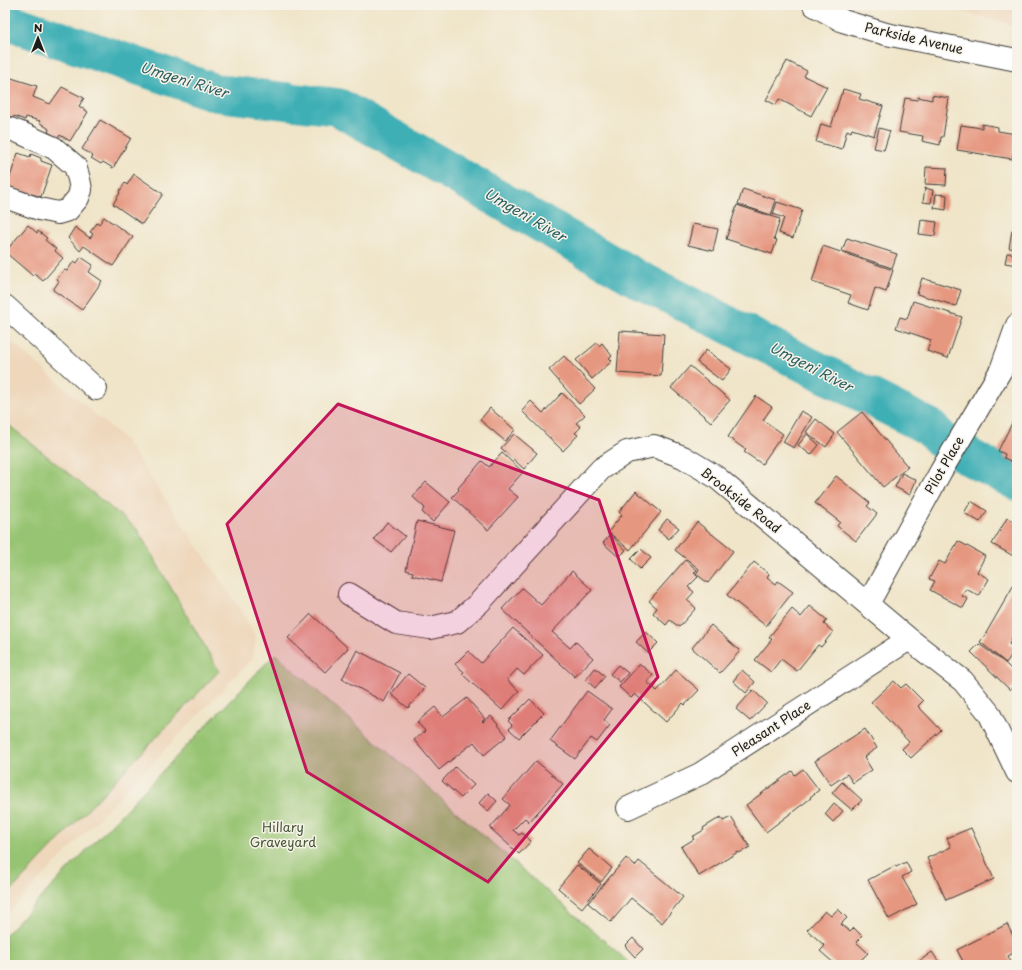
<svg xmlns="http://www.w3.org/2000/svg" width="1022" height="970" viewBox="0 0 1022 970" font-family="'Playpen Sans',sans-serif">
	<rect width="100%" height="100%" fill="#f7f3e8"/>
	<filter id="ink" filterUnits="userSpaceOnUse"><feTurbulence type="fractalNoise" baseFrequency=".025" numOctaves="2"/><feDisplacementMap in="SourceGraphic" scale="8" xChannelSelector="R" yChannelSelector="G"/><feConvolveMatrix kernelMatrix="1 2 1 2 8 2 1 2 1" color-interpolation-filters="sRGB"/></filter>
	<filter id="wash" filterUnits="userSpaceOnUse"><feTurbulence type="fractalNoise" baseFrequency=".012" numOctaves="4" result="noise"/><feDisplacementMap in="SourceGraphic" scale="16" xChannelSelector="R" yChannelSelector="G"/><feGaussianBlur stdDeviation="0.9" result="paint"/><feColorMatrix in="noise" values="0 0 0 0 0 0 0 0 0 0 0 0 0 0 0 0 0 1.4 0 .05"/><feComposite in="paint" operator="in"/></filter>
	<g filter="url(#wash)">
		<rect width="100%" height="100%" fill="#f0e5c9"/>
		<path fill="#eed7bb" d="M937 5H1017V26Z
			M5 336 125 440 241 610 256 638 253 658 5 916Z"/>
		<path fill="#97c472" stroke="#5a7047" d="M5 422 137 529 219 671 5 897Z
			M275 654 632 965H5V935Z"/>
		<g fill="none" stroke-linecap="round" stroke-linejoin="round">
			<path stroke="#3dafb5" stroke-width="38" d="M5 21 217 93 338 107 636 278 929 427 943 441 971 458 1017 482"/>
		</g>
		<g id="blocks">
			<path fill="#e69780" d="M787 61 807 71 804 76 827 87 811 116 779 99 776 105 766 100Z
				M5 76 37 86 33 97 50 104 62 87 84 98 79 106 88 112 70 141 60 135 58 138 48 132 49 129 39 122 40 121 26 117 25 120 14 116 13 118 5 115Z
				M843 89 861 94 859 99 883 106 874 136 852 129 851 132 847 130 842 149 816 142 821 124 831 127 841 94H842Z
				M932 95 949 98 943 137H941L940 145 922 141 923 136 899 132 905 98 917 100 918 97 932 100Z
				M100 120 131 138 113 168 103 162 101 164 91 158 93 156 82 149Z
				M982 124 998 127V131L1016 134 1012 159 957 150 961 125 982 128Z
				M879 128 890 131 884 150 874 148Z
				M18 153 30 157 31 154 41 158V161L52 165 41 197 7 186Z
				M926 167 947 168 946 185 925 184Z
				M134 174 163 194 142 224 113 204 120 193 119 192 125 183 127 185Z
				M925 188 933 190 931 203 923 202Z
				M743 189 776 200 771 215 738 204Z
				M936 194 947 195 946 210 934 208Z
				M777 202 802 210 793 238 779 233 784 218 773 214Z
				M737 205 780 219 774 239 777 240 772 254 726 239Z
				M104 217 133 237 113 266 84 246 80 251 68 238 75 227 90 238 93 234 90 232 97 223 99 224Z
				M921 220 937 222 935 236 919 234Z
				M693 224 718 229 713 251 688 245Z
				M28 225 37 233 38 231 47 238 45 240 56 249 55 251 63 258 43 281 35 274 33 276 5 252Z
				M1012 230H1017V249L1009 248Z
				M847 238 897 254 892 268 842 251Z
				M823 246 893 270 886 292 875 288 868 310 848 303 851 295 812 282Z
				M1007 253 1017 254V265L1005 263Z
				M81 257 93 265 89 272 102 281 82 310 53 290 59 281 57 279 64 270 67 271 74 261 77 263Z
				M922 278 961 290 956 306 917 294Z
				M913 301 962 317 948 358 927 351 931 340 896 328 900 317 907 319Z
				M620 331 664 334 661 376 617 373Z
				M597 343 599 346 602 343 612 356 609 358 612 361 592 379 576 360Z
				M706 350 731 369 722 381 697 362Z
				M564 356 595 389 579 404 549 370Z
				M690 366 730 400 711 422 671 388Z
				M562 393 585 415 576 423 581 427 575 433 578 435 563 451 522 411 531 401 543 413Z
				M756 396 772 407 763 420 783 434 762 464 744 452 746 450 728 437Z
				M490 408 515 430 505 441 480 420Z
				M801 411 812 417 794 448 783 442Z
				M862 412 908 467 883 487 837 432Z
				M816 419 835 434 826 447 806 432Z
				M1013 421 1017 423V464L1004 458 1005 454 998 451Z
				M514 434 537 453 524 469 501 448Z
				M807 434 819 445 811 455 798 445Z
				M502 453 523 472 508 489 518 497 488 530 452 497 459 490 458 488 482 461 489 467Z
				M902 473 916 480 910 495 895 487Z
				M836 476 870 503 867 506 877 514 856 541 837 526 840 522 815 503Z
				M426 482 450 502 433 522 422 512 425 508 413 497Z
				M636 491 661 512 630 550 608 532 622 515 619 512Z
				M971 501 987 511 980 522 964 513Z
				M1007 518 1017 523V558L992 544Z
				M667 519 679 528 669 539 658 530Z
				M417 521 454 530 441 582 412 575 413 572 406 570Z
				M387 522 405 536 391 552 374 539Z
				M697 522 733 551 708 583 696 574 699 569 675 550Z
				M610 535 626 550 619 557 603 543Z
				M958 541 985 556 977 572 989 579 979 596 966 589 962 596 968 599 963 608 930 590 935 581 929 579 939 561 945 564Z
				M641 549 651 558 640 569 631 559Z
				M685 560 697 570 694 573 698 577 688 587 694 592 687 600 696 608 679 627 670 620 666 625 653 613 657 608 649 601Z
				M754 562 769 574 767 577 776 584 778 581 793 592 766 626 727 595Z
				M572 571 592 590 552 632 570 648 576 642 593 658 575 677 502 609 522 588 541 605Z
				M1016 581 1017 582V640L1012 638 1009 644 1016 649 1006 663 980 642 985 635Z
				M810 606 827 620 824 624 833 632 821 647 818 645 797 671 781 659 771 672 755 660 772 639 769 637 792 609 801 617Z
				M311 614 348 648 325 672 288 638Z
				M711 625 740 651 720 673 692 648Z
				M513 628 543 655 524 675 517 669 507 680 519 691 502 710 462 674 464 672 455 664 468 651 481 663Z
				M646 632 658 643 648 653 636 642Z
				M979 644 1004 662 1017 675V682L1010 690 971 652Z
				M357 650 400 673 384 702 342 679Z
				M640 664 653 675 647 682 657 691 676 670 699 690 685 705 683 703 666 722 635 694 631 698 619 687Z
				M618 665 628 673 620 682 610 674Z
				M595 668 605 676 595 688 586 680Z
				M742 670 755 682 746 693 733 681Z
				M408 674 425 688 408 708 391 694Z
				M894 681 901 688 906 684 923 701 918 706 941 730 911 758 902 749 909 742 871 702Z
				M753 690 767 703 750 721 736 709Z
				M587 691 612 709 604 720 610 725 597 742 591 738 575 759 550 741Z
				M467 698 485 719 482 721 483 722 491 716 507 736 484 755 474 742 439 770 414 740 425 731 417 722 435 707 443 717Z
				M530 699 544 713 519 738 509 729 512 725 508 721Z
				M865 729 877 748 864 757 872 770 853 783 847 774 831 785 815 761Z
				M536 761 563 784 529 822 525 818 513 830 519 835 522 833 531 841 519 854 490 828 510 805 503 799Z
				M455 767 474 785 461 798 442 781Z
				M803 769 819 790 810 797 811 798 766 832 746 805 792 771 795 775Z
				M842 782 862 800 852 810 832 793Z
				M488 793 497 801 488 811 479 803Z
				M834 803 843 811 833 822 825 814Z
				M721 817 723 821 731 817 750 847 739 853 738 852 699 876 681 847 694 839 692 837 704 830 703 828Z
				M971 828 994 879 946 900 927 858 951 847 947 838Z
				M589 849 612 868 601 882 577 863Z
				M626 858 635 866 639 861 683 897 662 923 631 898 611 922 588 903Z
				M906 862 911 872 902 877 917 904 889 919 868 880 896 865V867Z
				M577 865 601 884 582 908 558 888Z
				M838 909 847 918 841 924 850 932 854 928 862 936 856 942 868 953 856 965H845L842 962 839 965H836L820 951 825 946 807 930 825 911 831 916Z
				M1007 924 1017 944V951L1008 956 1012 964 1010 965H997L996 963 991 965H965L957 950Z
				M633 938 643 949 635 957 625 946Z
				M932 952 941 965H914Z"/>
		</g>
	</g>
	<g filter="url(#ink)">
		<use href="#blocks" fill-opacity="0" stroke="#3c3a36" stroke-width="1"/>
		<g fill="none" stroke-linecap="round" stroke-linejoin="round">
			<g stroke="#3c3a36" stroke-width="24">
				<path id="minor" d="M814 5 843 21 886 34 1017 60
					M5 127 21 133 54 148 75 166 79 179 81 190 78 198 68 210 58 213 39 209 5 197
					M5 306 96 389
					M349 594 396 623 430 628 457 622 479 603 601 469 627 452 654 446 683 457 716 477 909 639 963 681 989 713 1017 772
					M868 604 941 471 1001 370 1017 325
					M628 808 700 774 909 639"/>
			</g>
			<use href="#minor" stroke="#fff" stroke-width="22"/>
		</g>
	</g>
	<path fill="#c2185b" fill-opacity="0.2" stroke="#c2185b" stroke-width="3" stroke-linejoin="round" d="M338 404 599 500 658 677 488 882 307 772 227 524Z"/>
	<g text-anchor="middle" stroke-width="3" stroke-linejoin="round" paint-order="stroke">
		<g font-size="13" fill="#1c1c1c" stroke="#f7f3e8">
			<text transform="translate(914 38) rotate(13)" y="5">Parkside Avenue</text>
			<text transform="translate(944 465) rotate(-60)" y="5">Pilot Place</text>
			<text transform="translate(741 500) rotate(38)" y="5">Brookside Road</text>
			<text transform="translate(771 728) rotate(-33)" y="5">Pleasant Place</text>
		</g>
		<g font-size="13" fill="#47573a" stroke="#f7f3e8">
			<text x="283" y="832">Hillary<tspan x="283" dy="15">Graveyard</tspan></text>
		</g>
		<g font-size="14" font-style="italic" fill="#2b5e61" stroke="#f7f3e8">
			<text transform="translate(184 80) rotate(17)" y="5">Umgeni River</text>
			<text transform="translate(525 215) rotate(30)" y="5">Umgeni River</text>
			<text transform="translate(811 367) rotate(27)" y="5">Umgeni River</text>
		</g>
	</g>
	<rect width="1022" height="970" fill="none" stroke="#f7f3e8" stroke-width="20"/>
	<g transform="translate(38 38)" stroke="#f7f3e8" stroke-width="3" paint-order="stroke">
	<path d="M0-3L7 15L0 10L-7 15Z" fill="#1c1c1c"/>
	<text y="-6" font-size="11" font-weight="bold" text-anchor="middle" fill="#1c1c1c">N</text>
	</g>
</svg>
